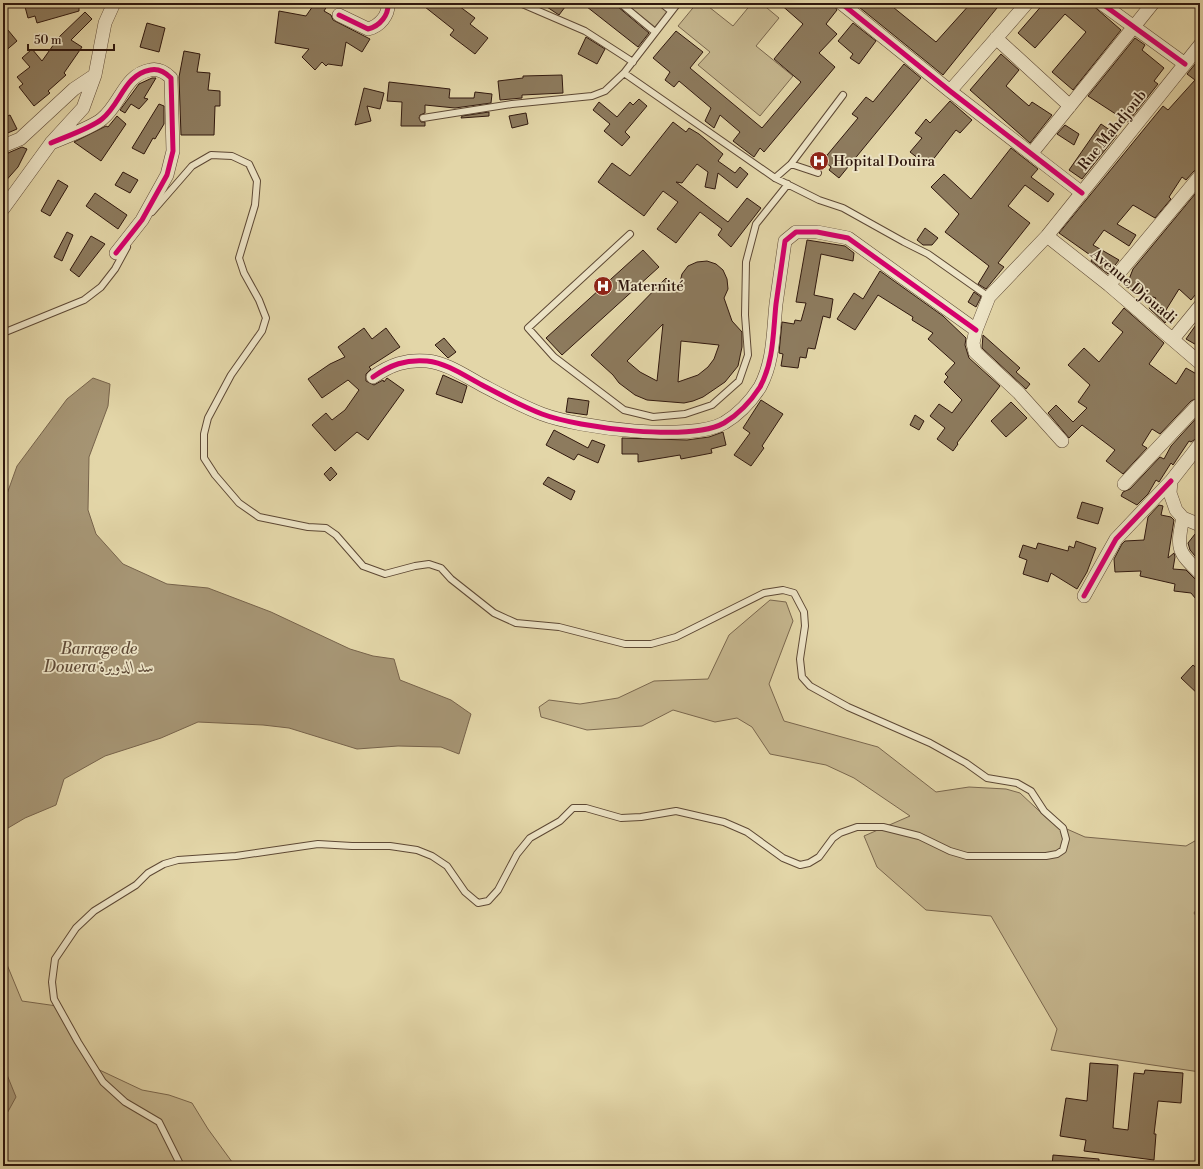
<svg xmlns="http://www.w3.org/2000/svg" width="1203" height="1169" viewBox="0 0 1203 1169" font-family="'Libre Bodoni',Amiri,serif">
	<rect width="100%" height="100%" fill="#e3d6a8"/>
	<filter id="stains"><feTurbulence type="fractalNoise" baseFrequency=".005" numOctaves="4"/><feColorMatrix values="0 0 0 0 .2 0 0 0 0 .09 0 0 0 0 .02 0 0 0 .5 -.17"/></filter>
	<radialGradient id="worn" r=".72"><stop offset=".6" stop-color="#630" stop-opacity="0"/><stop offset="1" stop-color="#630" stop-opacity=".3"/></radialGradient>
	<path fill="#c5b68e" stroke="#7a674e" d="M625 3H675L655 27Z
		M697 3H704L733 26 752 3H761L779 18 756 46 793 76 760 116 698 65 710 52 678 26Z
		M770 600 786 602 793 621 769 684 784 721 878 747 936 792 969 787 1006 789 1020 793 1051 822 1085 837 1186 846 1200 838V904L1194 913 1200 922V1072L1051 1050 1057 1029 991 916 926 910 877 867 864 836 910 816 854 778 826 765 770 754 752 727 737 718 715 722 673 710 642 726 587 730 541 717 539 707 549 700 580 704 618 698 654 681 708 679 729 635Z
		M3 955 22 1001 57 1006 91 1066 142 1090 169 1095 192 1103 208 1129 235 1166H3V1116L5 1117 7 1072 3 1065Z"/>
	<path fill="#a69574" stroke="#77634b" d="M93 378 110 384 108 406 89 457 88 510 96 534 123 564 167 584 208 588 271 612 350 649 373 656 394 659 400 680 451 700 471 714 459 754 441 747 398 746 357 749 289 728 263 725 198 722 161 738 105 756 64 779 56 805 25 818 3 831V505L17 466 67 399Z
		M3 1065 16 1097 5 1117 3 1116Z"/>
	<path fill="#8d7b5e" stroke="#30180e" fill-rule="evenodd" d="M24 3H76L79 6V11L37 23 35 16 28 18Z
		M315 3H329L324 11 331 15 333 20 370 39 362 52 346 42 342 66 328 64 326 66 322 62 315 70 302 57 309 49 275 43 279 11 306 16Z
		M420 3H455L475 18 470 24 488 38 475 54 450 35 454 30Z
		M541 3H568L559 15Z
		M582 3H616L617 6 649 33 638 47Z
		M779 3H833L837 10 826 24 837 34 819 53 835 67 764 152 760 148 754 157 733 141 740 132 720 115 714 128 705 121 711 108 679 81 674 87 665 80 670 72 653 58 676 31 703 52 690 68 762 128 801 82 774 59 803 24Z
		M854 3H888L936 42 971 3H1001L943 75Z
		M1044 3H1090L1121 30 1073 90 1052 72 1086 32 1065 14 1035 48 1018 33Z
		M85 12 92 19 71 40 82 47 64 73 66 75 48 91 50 93 34 106 19 87 23 84 17 77 30 67 22 58 32 49 42 61 59 37Z
		M147 23 165 28 159 52 140 47Z
		M853 23 876 41 859 64 850 58 853 54 838 41Z
		M3 24 17 41 3 53Z
		M586 37 605 49 597 64 578 54Z
		M1135 38 1145 45 1142 50 1164 68 1154 81 1158 84 1128 122 1088 96Z
		M184 51 200 54 197 72 210 73 208 90 220 91V106H215L214 135H181L179 77Z
		M1001 54 1019 70 1006 86 1029 106 1032 102 1052 115 1030 143 970 90Z
		M1200 58V168L1194 171 1186 180 1182 177 1169 197 1171 199 1155 218 1133 205 1117 224 1136 235 1129 246 1104 230 1093 245 1119 260 1108 274 1091 261 1093 257 1059 233 1163 106 1168 110 1195 80 1187 74Z
		M904 64 921 78 839 178 829 170 831 167 823 160 858 118 852 114 866 97 873 102Z
		M562 75 563 93 522 95V98L500 100 498 81 523 78V76Z
		M152 78H156L144 98 148 99 139 109 131 104 125 113 120 110 139 84Z
		M389 82 450 89 449 98H474L475 92 492 94 491 103 455 108 425 105V113L420 115 419 118 421 122H425V126H401L402 102 387 101Z
		M364 88 384 93 380 109 367 106 371 121 355 125Z
		M639 99 647 106 625 132 630 137 622 146 604 131 610 124 593 110 599 102 617 117 630 102 633 105Z
		M950 101 972 120 960 133 956 130 928 166 910 152 922 138 915 133 926 119 930 123Z
		M159 104 164 106V124L155 139 153 138 144 154 132 148Z
		M489 112V116L461 118 462 116Z
		M526 113 528 124 512 128 509 116Z
		M10 115 17 129 3 135V118Z
		M117 116 126 124 101 161 74 142 106 126 108 127Z
		M673 122 686 132 689 128 699 134 723 154 718 161 735 173 740 167 748 174 737 188 718 173 715 189 705 187 708 172 697 164 682 183 676 182 728 222 747 198 761 208 731 247 718 235 722 229 700 212 676 243 657 229 678 202 663 191 644 216 598 182 612 163 630 176Z
		M1101 124 1117 135 1082 179 1069 170Z
		M1065 125 1079 134 1074 145 1057 134Z
		M22 147 27 149 18 167 3 184V163L8 153Z
		M1011 148 1038 169 1031 177 1054 194 1048 202 1025 185 1008 206 1030 223 998 263 1004 267 986 289 978 284 989 266 945 232 959 214 931 187 944 174 971 199Z
		M123 172 138 180 130 193 115 185Z
		M58 180 68 186 50 216 41 211Z
		M1200 188V289L1191 300 1179 289 1166 310 1171 315 1165 323 1149 308 1156 298 1126 287 1133 269Z
		M95 193 127 215 118 229 86 206Z
		M925 228 938 238 932 245H923L917 240Z
		M67 232 73 235 62 261 54 257Z
		M91 236 105 244 79 277 70 270Z
		M807 240 845 246 854 253 853 261 821 254 814 295 833 299 830 318 823 316 815 349 808 348 806 358 800 357 798 368 781 366 783 354 779 353 782 322 794 324 795 320 801 321 806 303 796 302Z
		M643 250 659 267 562 355 546 338Z
		M707 261 716 264 723 270 727 279 728 289 724 298 732 321 742 332V347L738 366 725 382 703 397 693 401 684 403 647 400 635 395 619 383 613 375 591 355 666 278 678 290 682 274 688 266 697 262ZM663 324 657 381 640 372 627 361ZM681 341 719 345 714 359 708 367 698 375 678 382Z
		M880 271 943 316 966 338 965 345 969 358 1000 386 957 443 958 444 953 451 937 439 945 428 930 416 939 404 952 413 962 400 944 382 948 377 945 374 955 363 928 339 933 333 912 320 913 317 878 295 855 330 837 319 854 293 863 299Z
		M974 292 981 297 976 307 968 302Z
		M1124 308 1164 343 1149 364 1176 384 1186 368 1200 376V397L1191 401 1160 434 1152 429 1142 445 1147 448 1123 474 1106 461 1115 450 1082 425 1069 438 1048 413 1056 405 1073 422 1087 408 1078 402 1090 385 1068 365 1084 348 1099 362 1123 332 1112 323Z
		M1200 319V347L1186 339Z
		M364 328 372 339 386 328 400 347 369 367 371 369 366 374V381L374 385 383 380 384 382 387 378 404 390 368 440 357 432 335 451 312 425 326 413 332 420 345 410 359 390 348 380 322 398 308 379 330 364 345 357 338 347Z
		M983 335 1020 368 1016 372 1030 384 1026 389 982 348Z
		M444 338 456 352 448 358 435 345Z
		M443 375 467 386 462 403 436 394Z
		M568 398 589 401 587 415 566 412Z
		M761 400 783 414 762 446 764 448 751 466 734 455 750 433 743 428Z
		M1011 402 1027 418 1006 437 991 421Z
		M1200 414V436L1191 442 1189 441 1173 465 1171 463 1159 482 1156 480 1148 494 1137 505 1121 496 1123 492 1130 489 1160 457 1164 459 1171 446Z
		M915 415 924 421 919 430 910 425Z
		M554 430 588 448 592 440 605 445 598 463 578 454 574 460 546 445Z
		M723 432 726 445 711 449 712 453 681 459 680 455 638 462V454H622V438L687 440 709 437Z
		M331 467 337 474 330 481 324 474Z
		M548 477 575 491 571 500 543 484Z
		M1082 502 1103 508 1098 524 1077 518Z
		M1159 505 1163 506 1161 515 1171 517 1174 520 1168 558 1174 553 1175 557 1173 569 1186 570 1195 579 1200 581V604L1191 593 1174 591 1175 584 1140 576 1141 571 1115 572 1114 559 1122 544 1125 541 1144 540 1148 517Z
		M1195 534 1200 540V562L1190 550 1188 543Z
		M1076 541 1096 548 1087 572 1077 589 1051 573 1048 582 1023 574 1027 560 1019 557 1023 545 1036 549 1038 543 1068 551 1069 546 1074 548Z
		M1193 665 1200 671V696L1181 678Z
		M1090 1063 1118 1065 1113 1128 1128 1130 1134 1073 1144 1074 1145 1070 1183 1073 1181 1103 1158 1101 1154 1134H1156L1154 1160 1084 1151 1086 1140 1060 1136 1066 1098 1087 1101Z
		M1053 1155 1099 1159V1166H1052Z"/>
	<g fill="none" stroke-linecap="round" stroke-linejoin="round">
		<g stroke="#5d4834" stroke-width="8">
			<path id="service" d="M520 3 585 31 633 62
				M620 3 655 32
				M661 3 671 11
				M678 3 624 73 775 178 819 200 843 208 904 242 928 254 989 297
				M423 118 512 104 592 96 605 91 624 73
				M791 164 818 173
				M775 178 791 164 843 95
				M152 212 192 166 211 155 232 156 249 164 257 181 255 205 239 258 244 273 259 300 266 318 262 331 231 375 208 418 204 434V458L215 475 239 503 259 517 308 527 326 528 336 535 363 566 385 574 415 566 429 564 441 568 451 579 494 613 516 623 559 627 625 644H651L676 637 764 593 783 590 794 593 804 612 805 626 800 659 802 677 810 686 848 707 930 743 966 763 987 778 1017 783 1031 791 1044 811 1063 828 1066 839 1063 850 1057 854 1046 856H967L950 851 919 836 883 827H857L840 833 833 838 819 857 809 863 800 865 783 858 747 832 724 822 676 811 641 817 621 818 586 808H573L560 821 530 838 517 854 498 890 488 901 478 903 465 892 447 866 432 856 417 850 390 846H352L318 844 236 856 178 860 164 864 148 873 136 885 94 911 76 928 55 959 52 982 54 999 78 1042 103 1082 125 1102 159 1122 181 1166
				M630 234 528 328 554 357 624 410 653 417 685 414 712 405 739 381 748 355 745 315 746 262 756 224 788 184
				M3 333 84 300 101 287 115 269 127 247"/>
		</g>
		<g stroke="#5d4834" stroke-width="14">
			<path id="minor" d="M841 3 950 91 1082 193
				M1101 3 1185 64
				M339 15 368 29C380 26 389 15 388 3
				M996 38 1070 106
				M950 91 1027 3
				M51 143C65 137 91 128 102 119 121 104 124 75 150 70 158 68 165 72 171 78L173 151 167 175 142 220 116 253
				M3 146 20 139 74 89 95 75
				M1031 154 1153 3
				M3 209 51 143 83 108 95 75 105 23 114 3
				M1047 236 1109 285 1200 363
				M1109 285 1200 176
				M1173 339 1200 306
				M373 377C390 365 406 359 427 361 447 363 465 376 482 385 501 395 521 406 542 414 579 428 690 442 724 423 739 414 751 401 760 387 774 361 773 332 776 304 779 283 782 262 785 241L796 232H817L848 238 976 330
				M1062 441 1019 393 975 352 973 343 976 330 989 297 1047 236 1200 45
				M1200 444 1171 481 1170 493 1176 510 1183 518 1200 525
				M1124 484 1197 406 1200 405
				M1183 518C1176 549 1178 552 1200 573
				M1084 596 1116 539 1171 481"/>
		</g>
		<use href="#service" stroke="#ede4c6" stroke-width="6"/>
		<use href="#minor" stroke="#ede4c6" stroke-width="13"/>
		<g stroke="#ede4c6" stroke-width="8">
			<path id="cycleway" d="M841 3 950 91 1082 193
				M1101 3 1185 64
				M339 15 368 29C380 26 389 15 388 3
				M51 143C65 137 91 128 102 119 121 104 124 75 150 70 158 68 165 72 171 78L173 151 167 175 142 220 116 253
				M373 377C390 365 406 359 427 361 447 363 465 376 482 385 501 395 521 406 542 414 579 428 690 442 724 423 739 414 751 401 760 387 774 361 773 332 776 304 779 283 782 262 785 241L796 232H817L848 238 976 330
				M1084 596 1116 539 1171 481"/>
		</g>
		<use href="#cycleway" stroke="#d6006c" stroke-width="5"/>
	</g>
	<defs>
		<g id="hospital-disc" transform="scale(1)"><circle r="9.5" fill="#8f2418" stroke="#ede4c6"/><path d="M-5-5h3v3.5h4V-5h3V5h-3V1.5h-4V5h-3Z" fill="#fff"/></g>
	</defs>
	<g fill-rule="evenodd">
		<use href="#hospital-disc" x="819" y="161"/>
		<use href="#hospital-disc" x="603" y="286"/>
	</g>
	<g text-anchor="middle" stroke-width="3.5" stroke-linejoin="round" paint-order="stroke">
		<g font-size="15" fill="#30180e" stroke="#ede4c6">
			<text transform="translate(1112 130) rotate(-51)" y="5">Rue Mahdjoub</text>
			<text transform="translate(1134 286) rotate(40)" y="5">Avenue Djouadi</text>
		</g>
		<g font-size="15" fill="#30180e" stroke="#ede4c6" text-anchor="start">
			<text x="833" y="166">Hopital Douira</text>
			<text x="617" y="291">Maternité</text>
		</g>
		<g font-size="16" font-style="italic" fill="#5f4a37" stroke="#ede4c6">
			<text x="99" y="654">Barrage de<tspan x="99" dy="18">Douera سد الدويرة</tspan></text>
		</g>
	</g>
	<rect width="1203" height="1169" fill="none" stroke="#e3d6a8" stroke-width="16"/>
	<rect x="4" y="4" width="1195" height="1161" fill="none" stroke="#30180e" stroke-width="2"/>
	<rect x="8" y="8" width="1187" height="1153" fill="none" stroke="#30180e"/>
	<path d="M28 44v6h86v-6" fill="none" stroke="#30180e" stroke-width="2"/>
	<text x="34" y="44" font-size="12" fill="#30180e" stroke="#ede4c6" stroke-width="3" paint-order="stroke">50 m</text>
	<rect width="100%" height="100%" filter="url(#stains)"/>
	<rect width="100%" height="100%" fill="url(#worn)"/>
</svg>
